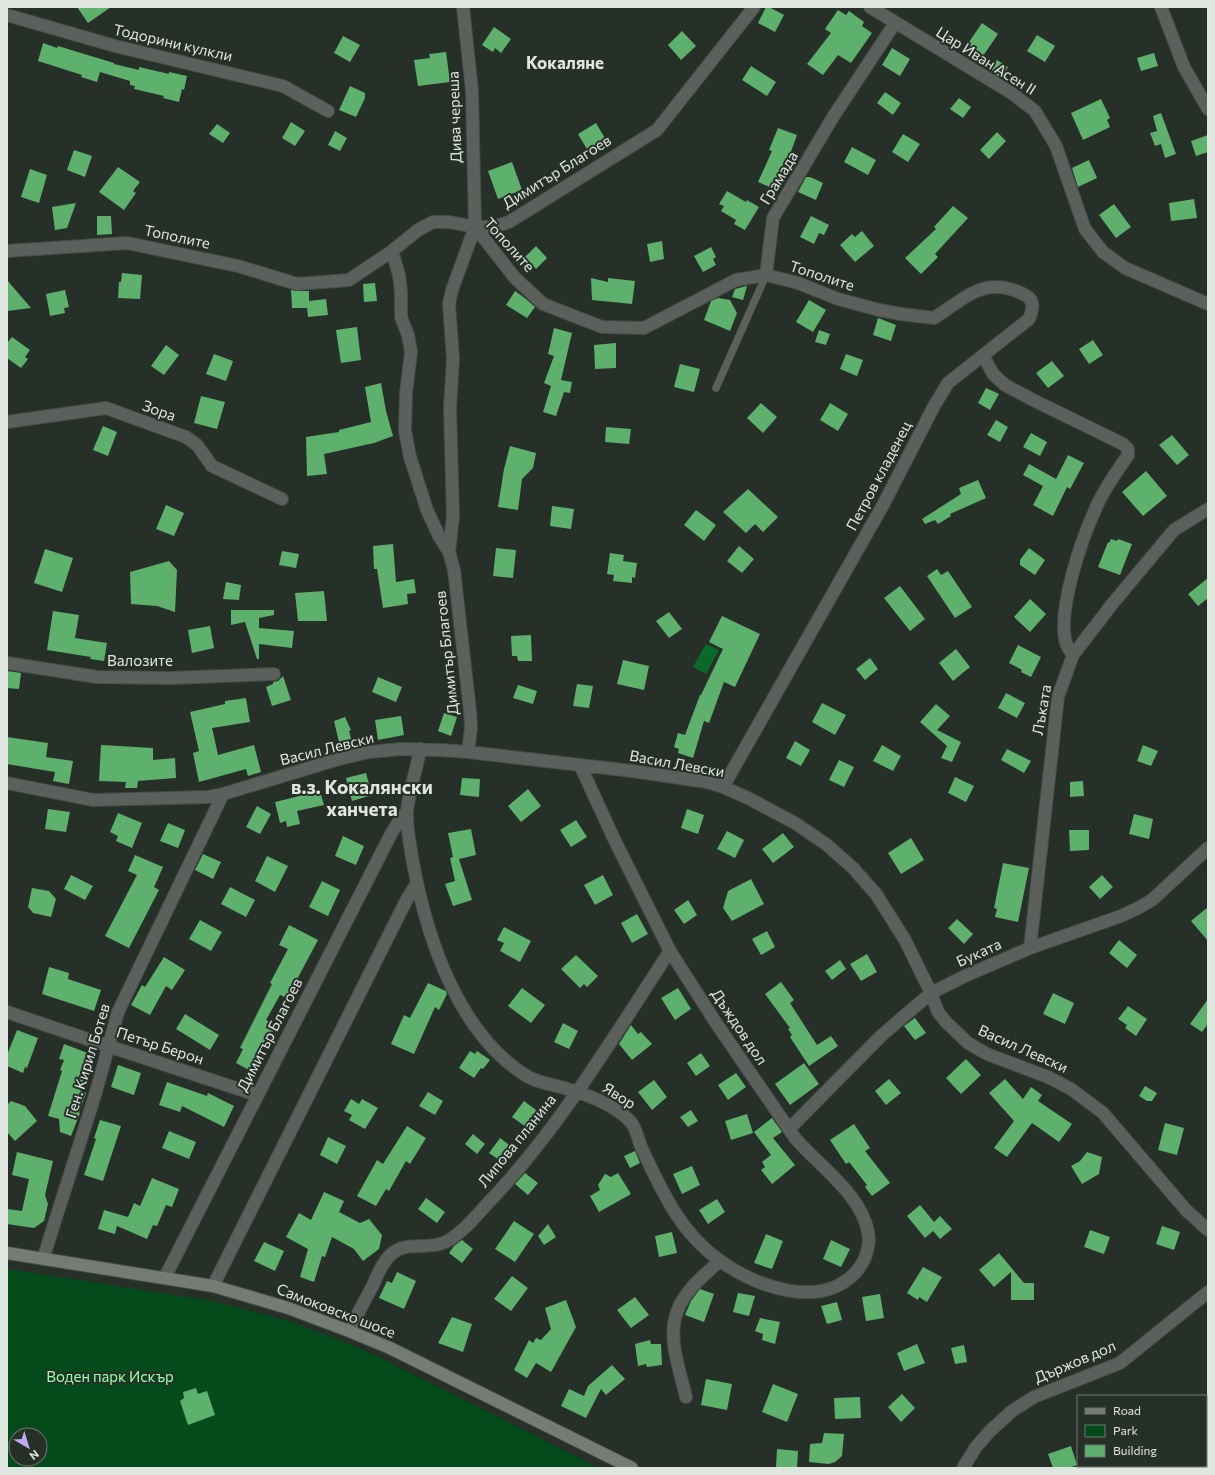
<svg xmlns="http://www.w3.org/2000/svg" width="1215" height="1475" viewBox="0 0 1215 1475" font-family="Commissioner,sans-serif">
	<rect width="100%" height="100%" fill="#273028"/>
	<path fill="#034b1b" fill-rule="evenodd" d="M7 1269 213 1301 288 1321 342 1341 379 1357 599 1468H7ZM16 1435H40V1459H16Z"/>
	<path fill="#0a6a2b" d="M706 644 719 650 706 674 693 667Z"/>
	<path fill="#5eb06d" d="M77 7H111L88 23Z
		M766 7H769L784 15 775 32 758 23Z
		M838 10 846 15 849 11 864 22 862 26 872 33 851 63 838 55 823 75 807 64 831 33 825 29Z
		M982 23 998 34 981 59 965 48Z
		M494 27 511 39 501 53 495 48 493 52 482 45Z
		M682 31 696 46 681 60 668 45Z
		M1037 35 1055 46 1045 62 1027 51Z
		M343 36 360 45 350 62 334 53Z
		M43 43 57 48 58 46 114 63V64L139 70V67L169 74V72L187 76 184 90 182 89 179 102 163 98 164 96 134 89 135 86 130 85V81L100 72 97 82 81 77 82 75 38 61Z
		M892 48 910 59 900 76 882 65Z
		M446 52 450 82 418 86 414 60 430 58 429 54Z
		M1154 53 1158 66 1141 71 1137 58Z
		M997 60 1008 67 1001 78 990 70Z
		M751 66 776 82 767 96 742 80Z
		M350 86 365 93V98L356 117 339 110Z
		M885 92 901 103 893 115 877 103Z
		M959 98 971 107 963 118 950 109Z
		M1101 99 1110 118 1107 120 1110 127 1083 140 1071 113Z
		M1161 113 1176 154 1165 158 1161 144 1155 146 1150 133 1157 131 1153 116Z
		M291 122 305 131 295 146 282 138Z
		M596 123 606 140 588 151 578 134Z
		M217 124 230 133 223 143 209 134Z
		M778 128 797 135 789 157H787L772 188 758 182 772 151 769 150Z
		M335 131 347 138 340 151 328 145Z
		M997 132 1006 141 989 159 980 150Z
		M903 134 920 144 908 162 892 152Z
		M1208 135V152L1196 156 1191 141Z
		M852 147 876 160 868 175 844 162Z
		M74 150 92 156 85 177 67 170Z
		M1089 160 1097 178 1078 187 1072 168Z
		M512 162 522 190 498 199 488 171Z
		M118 167 140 182 133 191 136 193 124 210 99 192Z
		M30 169 47 175 39 203 21 197Z
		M806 177H810L823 183 816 200 798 192Z
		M727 191 746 202 747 200 759 207 745 230 734 224 736 220 721 211 724 206 719 204Z
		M1194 199 1197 218 1171 221 1169 203Z
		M76 203 67 228 55 230 52 207Z
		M1114 204 1131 227 1116 238 1099 215Z
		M953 206 968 218 935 254 938 257 921 274 905 258 936 229 934 227Z
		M97 216H111L112 234 97 235Z
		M811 216 829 225 824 235 819 233 814 244 800 237Z
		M862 231 874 246 855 262 840 245 852 234 855 237Z
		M662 241 664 259 650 262 647 244Z
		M536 246 547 258 536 269 525 257Z
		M711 247 716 257 713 259 716 265 703 272 694 256Z
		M122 273 142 275 140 299 118 298 119 282H121Z
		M591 278 608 282V278L635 281 632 304 592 300Z
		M7 280 31 308 7 311Z
		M375 283 377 301 364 302 363 284Z
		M747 286 743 300 732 297 735 289Z
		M65 290 69 307 64 308 65 313 50 316 46 294Z
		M291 290 298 291H309V301L326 299 328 315 308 317 307 308H292Z
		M515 291 526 299 535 307 527 318 506 305Z
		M718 298 730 300 737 313 730 331 704 320 711 301Z
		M809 300 826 310 813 332 796 322Z
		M878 318 896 325 891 341 873 335Z
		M357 327 361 360 341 363 336 330Z
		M554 328 572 333 561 380 572 382 570 393 564 392 556 416 543 412 551 386 544 383 554 356 548 354Z
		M819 330 830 334 826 345 815 342Z
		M12 337 30 350 25 357 28 359 21 368 7 358V343Z
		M1093 340 1103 355 1089 364 1079 349Z
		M616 343V368L595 369 594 345Z
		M166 345 179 355 164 375 151 366Z
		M214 354 233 361 226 381 206 374Z
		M846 354 863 360 857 376 840 369Z
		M1052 361 1064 376 1048 388 1036 373Z
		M680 364 700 369 694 392 674 387Z
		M381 383 386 411 393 436 374 443 324 454 327 474 307 476 306 437 339 432V430L371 422 365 387Z
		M986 388 999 394 990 410 978 403Z
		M201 396 225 402 217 429 194 423Z
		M761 403 777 417 763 433 747 418Z
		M830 403 848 414 838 431 820 420Z
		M996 420 1008 427 1000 442 987 435Z
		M103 426 117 432 108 456 93 450Z
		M606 427 631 429 629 444 605 442Z
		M1031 433 1047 442 1040 456 1023 447Z
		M1172 435 1189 455 1177 465 1159 445Z
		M510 446 536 453 533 468 522 479 518 510 498 507 504 469Z
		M1068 455 1084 463 1070 489 1067 487 1053 516 1033 505 1043 486 1023 475 1029 464 1056 479Z
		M1146 471 1167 496 1143 516 1122 492Z
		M978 480 986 498 950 514 951 516 938 524 935 520 925 524 922 519 961 494 959 488Z
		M748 489 778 517 763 532 755 524 746 533 723 512Z
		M166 505 184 513 174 536 156 529Z
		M552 506 574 509 571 529 550 526Z
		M696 510 716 525 704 541 684 525Z
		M1111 539 1117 541 1118 539 1132 544 1120 575 1098 567 1108 542 1109 543Z
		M393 544 396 582 414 579 416 593 407 594 408 604 383 608 377 569H374L373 546Z
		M739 546 754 559 742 573 727 561Z
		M496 548 516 550 513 578 493 576Z
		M1029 548 1045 560 1035 575 1020 565V560Z
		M45 549 73 558 62 592 34 583Z
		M282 551 299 554 296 568 279 565Z
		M610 553 624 555 623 561 637 563 635 578 632 577V583L613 581 614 575 607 574Z
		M169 561 177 570 175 612 157 606 131 604 130 572Z
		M937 569 941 575 948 571 972 607 955 618 927 576Z
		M1208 578V598L1198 606 1188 594Z
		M226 582 241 585 239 600 223 599Z
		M900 586 925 619 910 631 884 598Z
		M324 591 327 621H298L295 593Z
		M1030 599 1046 614 1030 632 1014 617Z
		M231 610H274V615L259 618V628L294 631 292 648 259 644V659H257L245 622 231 625Z
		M53 611 79 615 75 638 107 643 104 661 90 659 91 657 47 650Z
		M669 612 682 629 669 638 656 621Z
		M722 616 760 634 735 687 724 682 709 723 704 721 693 758 678 753 679 749 674 747 678 733 685 735 700 695H701L723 649 709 642Z
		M210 626 214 648 192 653 188 630Z
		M531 635 532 661H518L517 656H512L511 636Z
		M1018 645 1041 657 1031 677 1021 672 1022 670 1009 663Z
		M956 649 970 667 953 681 939 663Z
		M870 658 878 669 865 680 856 669Z
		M623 660 649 666 644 690 617 684Z
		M7 671 21 673 19 689 7 688Z
		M283 676 291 700 272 706 266 687 273 684V682L278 681Z
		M378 677 402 687 396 702 372 692Z
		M577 684 593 686 589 708 573 706Z
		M518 685 537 691 533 704 513 698Z
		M1006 693 1025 703 1017 718 998 708Z
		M246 698 250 722 212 728 213 732 218 755 254 745 261 772 248 776 246 769 199 782 193 753 199 751 190 712 225 704V701Z
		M822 703 846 715 835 735 812 722Z
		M936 704 950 716 937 730 961 742 952 762 941 758 947 746 920 722Z
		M444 713 457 717 451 736 438 731Z
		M401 716 404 735 378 740 375 720Z
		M345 717 351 730 349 731 351 739 339 742 334 721Z
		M7 737 48 743 46 757 73 761 69 784 53 781 55 772 7 764Z
		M795 741 810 750 801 766 786 758Z
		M101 745 153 748V760L175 758 176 778 138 781 137 788H125L126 782 99 781Z
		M882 745 901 756 893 771 873 761Z
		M1143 745 1158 751 1151 766 1137 761Z
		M1007 749 1031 761 1024 773 1001 760Z
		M839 760 854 767 844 787 829 780Z
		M366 773 372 795 352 801 346 778Z
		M955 777 974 786 966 802 948 793Z
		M462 778 480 779 479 797 460 795Z
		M1083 781 1084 796 1070 797V782Z
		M528 789 541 806 521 822 508 806Z
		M320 791 324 805 297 811 300 824 287 827 286 821 280 823 275 802Z
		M257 806 271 814 260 834 246 827Z
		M48 809 70 812 66 832 45 829Z
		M687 809 704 815 698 834 681 828Z
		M118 813 142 823 132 848 116 841 118 836 110 832Z
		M1134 814 1153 819 1149 839 1129 834Z
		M576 820 587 837 571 847 560 830Z
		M168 823 185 830 178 848 160 841Z
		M471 829 476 855 459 859 472 900 453 906 445 884 455 881 450 858 453 857 448 833Z
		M1069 830H1089V850L1070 851Z
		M727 831 744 840 735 858 717 849Z
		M783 833 794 847 773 863 762 849Z
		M343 836 364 846 356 865 335 856Z
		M911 838 924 860 901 874 888 853Z
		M203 854 221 862 213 879 195 870Z
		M135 855 163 867 154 887 159 890 129 948 105 936 137 875 128 871Z
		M267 856 288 866 275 892 255 881Z
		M1003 863 1029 868 1018 922 995 917 997 909 994 908Z
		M71 875 93 886 85 900 64 889Z
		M603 875 613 895 595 905 584 885Z
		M1102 875 1113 887 1100 899 1089 887Z
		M751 879 764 904 732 921 723 908 728 891Z
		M322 881 340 890 328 916 309 907Z
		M230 887 255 900 246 917 221 904Z
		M32 888 49 891 56 899 51 917 33 913 28 907Z
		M688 900 697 915 684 924 674 910Z
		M1208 907V941L1191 921Z
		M637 914 648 934 632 943 621 923Z
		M957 919 973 934 964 944 948 928Z
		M200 920 222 932 211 951 189 939Z
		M289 925 318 940 287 998 280 995 266 1020 270 1022 266 1028 273 1031 265 1045H264L251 1071 236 1063 243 1049 240 1048 272 984 270 983 288 949 279 945Z
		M504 927 531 941 520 962 500 951 504 943 497 940Z
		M767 931 775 947 761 955 752 939Z
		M1119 940 1137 955 1127 968 1109 953Z
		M867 954 877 972 861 981 850 964Z
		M576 955 598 976 587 987 584 984 580 988 561 969Z
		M164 957 185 970 172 990 166 986 150 1015 131 1005 142 985 145 987Z
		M840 960 846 969 832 980 825 971Z
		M49 967 69 973 68 979 101 990 94 1011 42 994Z
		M781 982 794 1000 790 1003 817 1045 831 1036 838 1046 809 1066 790 1037 792 1035 788 1029 790 1028 765 994Z
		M428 983 446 991 447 994 439 1010 435 1007 414 1054 391 1044 404 1015 410 1018Z
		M522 988 545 1005 531 1023 508 1006Z
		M678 988 691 1009 675 1020 661 998Z
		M1053 993 1074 1003 1065 1024 1043 1014Z
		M1208 999V1024L1202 1032 1190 1024Z
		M1128 1006 1147 1019 1136 1036 1125 1028 1127 1025 1118 1019Z
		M185 1014 219 1035 210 1050 176 1029Z
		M915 1018 926 1033 915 1040 904 1026Z
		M563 1023 578 1031 569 1049 554 1042Z
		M631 1025 638 1034 641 1032 652 1044 632 1060 619 1044Z
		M17 1030 38 1038 27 1068 25 1067 23 1073 7 1066V1055Z
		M64 1044 93 1055 80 1091 86 1093 79 1113H80L71 1136 60 1132 59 1119 48 1116 62 1071 60 1070 64 1060 59 1059Z
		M470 1051 475 1054 477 1051 490 1060 483 1069 481 1068 474 1078 459 1068Z
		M701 1053 710 1066 696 1076 687 1063Z
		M966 1059 981 1075 961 1094 946 1078Z
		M804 1063 819 1084 790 1105 775 1084Z
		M118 1065 141 1073 134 1095 111 1087Z
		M736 1073 746 1087 728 1100 718 1085Z
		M889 1079 901 1093 886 1105 875 1091Z
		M1005 1079 1023 1099 1031 1087 1042 1095 1038 1101 1072 1124 1059 1142 1032 1123 1007 1157 994 1148 1014 1121 989 1093Z
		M654 1080 667 1097 652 1110 638 1092Z
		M167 1082 207 1096 208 1093 234 1106 224 1127 182 1106 180 1112 159 1105Z
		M1145 1086 1157 1093 1152 1101H1147L1139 1096Z
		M428 1092 443 1101 435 1115 419 1106Z
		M351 1099 359 1104 362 1099 378 1108 365 1129 349 1120 352 1115 344 1111Z
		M11 1101 25 1106 37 1121 15 1141 7 1132V1105Z
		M524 1101 540 1113 529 1129 512 1117Z
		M691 1110 698 1121 688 1127 680 1117Z
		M747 1114 753 1133 731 1140 725 1121Z
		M772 1118 782 1132 773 1138 795 1165 772 1184 761 1170 765 1167 762 1162 771 1155 754 1132Z
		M100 1120 121 1126 103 1181 84 1175 96 1139 94 1138Z
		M1165 1123 1184 1128 1177 1155 1158 1150Z
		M854 1124 870 1148 865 1151 890 1183 872 1196 865 1187 867 1185 849 1162 846 1164 830 1140Z
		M407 1126 426 1138 410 1164 406 1161 389 1191 386 1189 376 1206 357 1196 377 1160 383 1164Z
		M169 1131 196 1142 189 1159 162 1148Z
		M473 1134 485 1144 477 1154 465 1144Z
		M328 1137 346 1146 337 1164 320 1155Z
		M500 1138 516 1150 505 1164 489 1153Z
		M635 1151 640 1163 630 1168 624 1156Z
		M17 1152 53 1161 45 1195 48 1204 44 1221 34 1228 7 1224V1209L22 1211 29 1179 12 1175Z
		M1087 1152 1102 1157 1099 1174 1082 1184 1071 1166 1080 1161Z
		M692 1166 700 1185 682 1194 673 1174Z
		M525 1173 538 1183 528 1195 515 1184Z
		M618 1173 631 1194 599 1212 590 1196 600 1190 598 1185 605 1174 611 1177Z
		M152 1178 179 1189 172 1207 166 1205 157 1226 153 1225 147 1239 117 1226 115 1234 98 1229 104 1210 128 1217 134 1203 140 1206Z
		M324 1192 344 1201 339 1212 360 1223 369 1219 382 1235 379 1249 363 1261 354 1249 332 1237 325 1257 322 1256 314 1282 300 1277 308 1249 286 1237 299 1213 311 1220Z
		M426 1198 445 1212 437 1223 418 1209Z
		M717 1199 725 1212 708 1224 699 1210Z
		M920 1205 934 1222 940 1216 952 1229 940 1239 933 1231 925 1238 907 1216Z
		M514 1221 534 1234 515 1262 495 1249Z
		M548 1224 556 1237 544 1245 538 1236Z
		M1162 1226 1180 1232 1174 1250 1156 1244Z
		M1090 1230 1110 1237 1104 1254 1084 1247Z
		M672 1232 677 1253 659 1257 655 1236Z
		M766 1234 783 1241 772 1269 754 1263Z
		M462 1240 473 1249 462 1263 449 1253 454 1246Z
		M831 1240 850 1249 841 1267 823 1259Z
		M264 1242 284 1251 275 1271 254 1261Z
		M999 1253 1024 1283H1034V1300H1011V1272L994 1287 979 1270Z
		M923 1267 942 1277 927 1302 919 1297 918 1300 907 1293Z
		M397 1272 416 1281 404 1309 379 1298 387 1281 392 1283Z
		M512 1276 528 1288 511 1311 494 1299Z
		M700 1289 714 1294 704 1322 685 1315 691 1301Z
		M738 1293 755 1296 749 1316 733 1312Z
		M880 1294 884 1318 866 1321 862 1297Z
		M635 1297 649 1315 631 1328 617 1310Z
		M566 1300 576 1327 551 1372 536 1363 527 1378 514 1370 529 1340 533 1343 536 1338 541 1340 551 1329 545 1308Z
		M837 1302 842 1320 827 1324 821 1306Z
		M452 1317 472 1324 463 1352 438 1343Z
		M760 1318 780 1322 775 1344 762 1340 763 1334 755 1331Z
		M650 1340 651 1344H661L662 1365 647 1367 646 1364 638 1366 635 1344Z
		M917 1344 925 1363 904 1371 897 1353Z
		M964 1345 967 1362 955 1364 951 1348Z
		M612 1365 625 1379 606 1395 601 1389 586 1418 561 1406 569 1389 584 1396 588 1386Z
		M706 1379 732 1384 727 1410 701 1405Z
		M773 1384 798 1394 787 1422 762 1412Z
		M196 1388 198 1394 207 1391 215 1415 188 1425 180 1401 184 1398 183 1392Z
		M902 1394 915 1408 901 1422 888 1407Z
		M860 1397 861 1418 835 1419 834 1398Z
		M824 1433 844 1434 842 1456 835 1462 829 1464 809 1462 810 1444 822 1443Z
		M1071 1446 1077 1465 1069 1468H1053L1048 1454Z
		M777 1449 798 1451 797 1468H776Z"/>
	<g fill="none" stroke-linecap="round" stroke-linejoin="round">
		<g stroke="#444d45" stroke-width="8">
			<path id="lane" d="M716 388 766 275"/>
		</g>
		<g stroke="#444d45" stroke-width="14">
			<path id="street" d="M870 7 1010 92 1035 111 1056 146 1085 229 1103 252 1125 268 1208 304
				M1161 7 1184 67 1208 109
				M7 15 115 46 283 86 328 111
				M475 227 515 278 543 304 602 327 644 328 736 280 766 275 798 283 838 299 879 310 901 314 934 318C966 298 985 274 1025 295 1035 300 1033 310 1029 319L948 383 934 406 883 505 723 787
				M7 251 127 243 238 266 297 284 349 280 392 251 418 230 433 222H449L475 227H494L509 222 657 130 754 7
				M392 251 399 275 401 292V317L408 335 411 352 406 393 405 431 410 457 427 510 439 536 449 552 454 570 470 711 471 728 468 752
				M766 275 773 218 833 117 895 23
				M983 355 993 374 1005 385 1033 400 1123 444 1128 449V455C1116 473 1103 490 1095 510 1081 541 1059 606 1065 639 1066 645 1069 650 1073 655
				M7 422 106 408 186 437 197 445 212 466 282 499
				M449 552 453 516 450 408 453 359 449 304 452 290 475 227 472 91 463 7
				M7 663 97 677 171 678 274 674
				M420 749C417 769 409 791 407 811 406 829 411 850 414 868 428 941 459 1033 525 1075 535 1082 549 1084 561 1087 585 1094 612 1103 630 1121 637 1128 638 1142 643 1151 663 1193 680 1232 719 1260 755 1286 820 1311 856 1272 865 1262 871 1246 868 1232 861 1194 819 1166 795 1138L716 1023 670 951 615 841 580 765
				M7 783 93 800 208 797 223 794 339 759 369 752 401 749 441 750 468 752 632 771 707 782 723 787 748 798 795 823 827 845 853 868 876 894 905 940 931 993 938 1012 946 1022 968 1043 987 1054 1048 1077 1071 1089 1103 1113 1186 1210 1208 1230
				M1030 948 1058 697 1073 655 1113 603 1174 530 1208 509
				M7 1012 108 1046 257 1095
				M789 1129 882 1035 931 993 965 976 1030 948 1121 916 1138 908 1152 900 1208 848
				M43 1259 96 1092 118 1012 223 794
				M165 1277 392 832 399 821 407 811
				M213 1286 407 899 417 883
				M349 1331C357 1315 365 1300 373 1285 378 1274 383 1260 394 1252 408 1242 428 1249 443 1243 459 1237 477 1215 488 1203 560 1128 613 1037 670 951
				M686 1397C680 1371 667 1338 677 1312 684 1291 704 1275 720 1261
				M963 1468 976 1447 990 1431 1012 1411 1034 1397 1120 1363 1208 1292"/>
		</g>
		<g stroke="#444d45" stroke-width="14">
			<path id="secondary" d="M7 1253 213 1286 288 1308 349 1331 390 1348 632 1468"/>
		</g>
		<use href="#lane" stroke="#5c605c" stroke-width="7"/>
		<use href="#street" stroke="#5c605c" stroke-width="12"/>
		<use href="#secondary" stroke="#757c76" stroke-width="12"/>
	</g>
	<g text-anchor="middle" stroke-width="4" stroke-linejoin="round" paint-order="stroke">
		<g font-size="15" fill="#dfe5df" stroke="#273028">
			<text transform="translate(173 43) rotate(13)" y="5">Тодорини кулкли</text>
			<text transform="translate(986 61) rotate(32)" y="5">Цар Иван Асен II</text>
			<text transform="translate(455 117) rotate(-92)" y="5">Дива череша</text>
			<text transform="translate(557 172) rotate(-32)" y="5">Димитър Благоев</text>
			<text transform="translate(779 178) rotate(-59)" y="5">Грамада</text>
			<text transform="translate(177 237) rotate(12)" y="5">Тополите</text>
			<text transform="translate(509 245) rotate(48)" y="5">Тополите</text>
			<text transform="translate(822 276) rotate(18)" y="5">Тополите</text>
			<text transform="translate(159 411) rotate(20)" y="5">Зора</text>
			<text transform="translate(879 476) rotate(-62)" y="5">Петров кладенец</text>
			<text transform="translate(447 653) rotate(-96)" y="5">Димитър Благоев</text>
			<text x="140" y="666">Валозите</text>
			<text transform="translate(1042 710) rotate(-80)" y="5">Лъката</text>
			<text transform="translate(327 749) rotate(-14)" y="5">Васил Левски</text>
			<text transform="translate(677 764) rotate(10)" y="5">Васил Левски</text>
			<text transform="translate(979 953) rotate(-24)" y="5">Буката</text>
			<text transform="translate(739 1027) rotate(56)" y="5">Дъждов дол</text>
			<text transform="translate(270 1035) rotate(-63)" y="5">Димитър Благоев</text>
			<text transform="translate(160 1046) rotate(18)" y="5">Петър Берон</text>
			<text transform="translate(1023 1049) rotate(24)" y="5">Васил Левски</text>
			<text transform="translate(88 1061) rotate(-73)" y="5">Ген. Кирил Ботев</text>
			<text transform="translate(619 1096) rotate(32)" y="5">Явор</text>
			<text transform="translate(517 1141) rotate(-51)" y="5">Липова планина</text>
			<text transform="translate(336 1311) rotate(21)" y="5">Самоковско шосе</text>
			<text transform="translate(1075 1362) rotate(-23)" y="5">Държов дол</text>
		</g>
		<g font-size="15" fill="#93ffa6" stroke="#273028">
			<text x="110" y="1382">Воден парк Искър</text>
		</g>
		<g font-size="17" font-weight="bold" fill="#dfe5df" stroke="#273028">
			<text x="565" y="69">Кокаляне</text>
		</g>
		<g font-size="19" font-weight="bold" fill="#dfe5df" stroke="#273028">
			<text x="362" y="794">в.з. Кокалянски<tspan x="362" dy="22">ханчета</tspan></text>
		</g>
	</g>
	<rect width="1215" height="1475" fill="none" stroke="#dfe5df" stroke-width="16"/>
	<rect x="1077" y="1395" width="130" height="72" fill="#273028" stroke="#717871"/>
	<rect x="1085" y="1408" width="20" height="6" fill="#757c76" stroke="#717871"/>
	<text x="1113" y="1415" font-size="12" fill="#dfe5df">Road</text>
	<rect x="1085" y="1425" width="20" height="12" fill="#034b1b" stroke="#717871"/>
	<text x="1113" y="1435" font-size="12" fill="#dfe5df">Park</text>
	<rect x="1085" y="1445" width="20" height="12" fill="#5eb06d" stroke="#717871"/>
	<text x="1113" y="1455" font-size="12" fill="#dfe5df">Building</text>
	<g transform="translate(28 1447) rotate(142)"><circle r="19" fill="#273028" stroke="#717871"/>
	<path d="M0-3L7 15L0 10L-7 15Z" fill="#c0a8f4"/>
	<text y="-6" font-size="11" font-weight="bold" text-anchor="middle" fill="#dfe5df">N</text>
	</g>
</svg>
